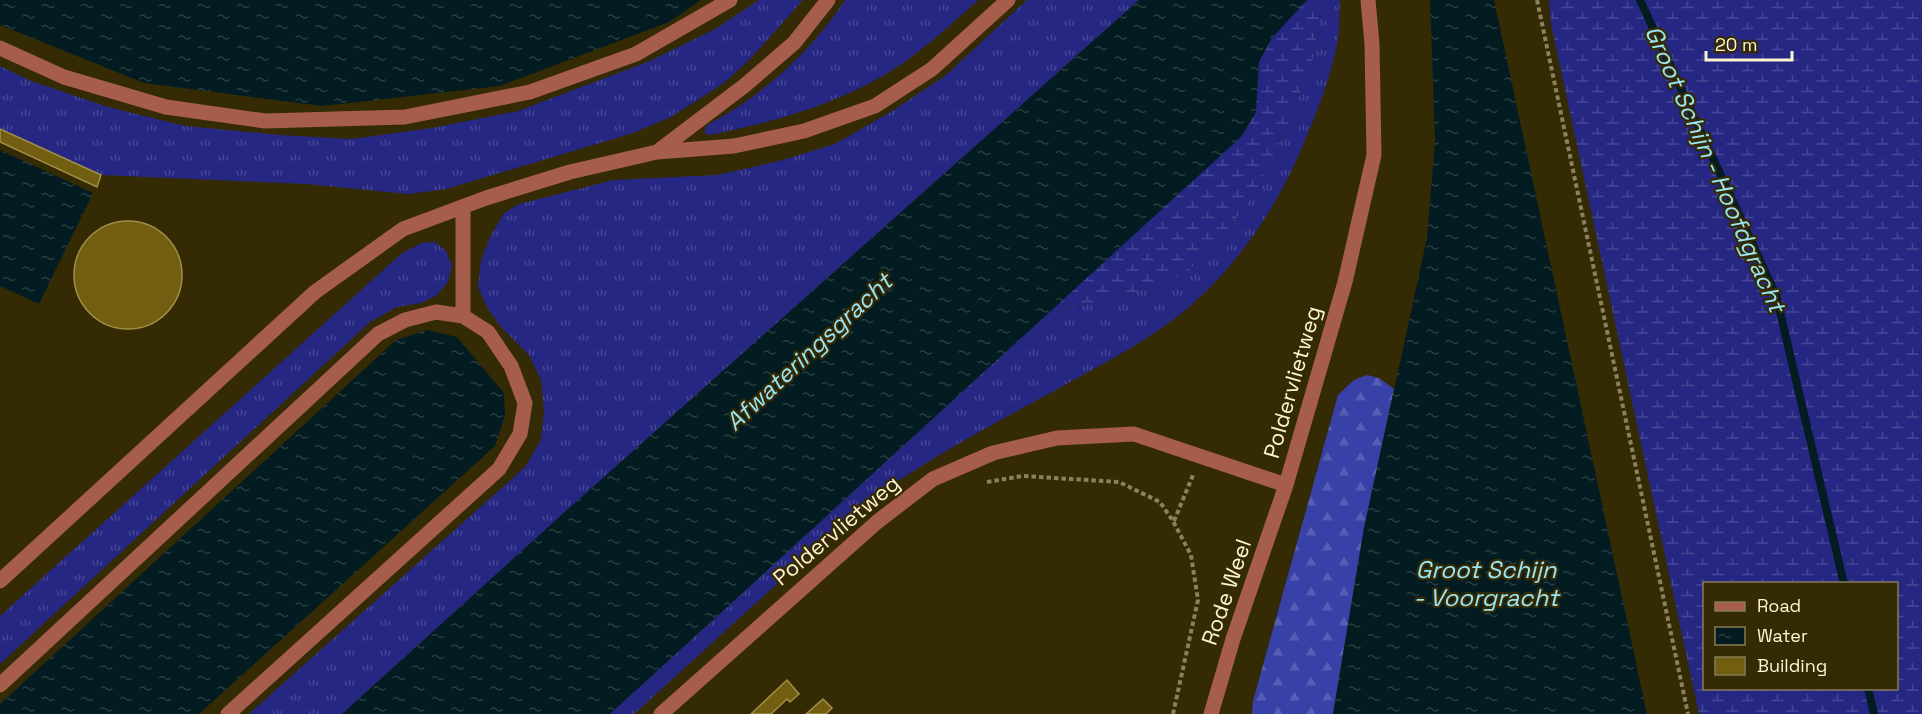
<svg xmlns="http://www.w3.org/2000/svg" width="1922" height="714" viewBox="0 0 1922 714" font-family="'Space Grotesk',sans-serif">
	<defs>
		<pattern id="grass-tufts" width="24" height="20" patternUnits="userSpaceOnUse" patternTransform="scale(1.5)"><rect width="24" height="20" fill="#252783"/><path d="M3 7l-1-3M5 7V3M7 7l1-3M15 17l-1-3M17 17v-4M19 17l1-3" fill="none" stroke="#464794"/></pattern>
		<pattern id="forest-firs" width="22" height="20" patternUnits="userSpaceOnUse" patternTransform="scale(1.5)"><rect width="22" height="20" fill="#3841a8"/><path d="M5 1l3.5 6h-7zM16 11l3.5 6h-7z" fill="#565db3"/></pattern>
		<pattern id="wetland-marsh" width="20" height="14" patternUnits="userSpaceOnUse" patternTransform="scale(1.5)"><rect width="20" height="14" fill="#252783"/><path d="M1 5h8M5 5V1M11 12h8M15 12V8" fill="none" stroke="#464794"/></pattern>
		<pattern id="water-ripples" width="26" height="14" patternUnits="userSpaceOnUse" patternTransform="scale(1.5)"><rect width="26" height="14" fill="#031c21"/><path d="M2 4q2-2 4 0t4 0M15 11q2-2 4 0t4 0" fill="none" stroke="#293e40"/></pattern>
	</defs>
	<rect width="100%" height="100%" fill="#342a04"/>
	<path fill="url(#grass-tufts)" d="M759 0H803L750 59 724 83 671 117 633 133 446 189 408 194 307 184 101 175 0 129V66L31 81 108 107 185 126 279 135 352 139 432 128 518 111 650 61 715 29Z
		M845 0H978C944 31 906 66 864 86 816 110 764 124 711 135L704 133 707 125C760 98 813 50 845 0Z
		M1027 0H1139L567 510 342 714H249L525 467 541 440 544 411 541 380 529 355 502 328 488 309 478 287 481 261 491 235 504 213 519 204 614 180 717 175 779 161 835 144 889 113 945 76Z
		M1323 0H1340C1339 15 1340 31 1337 45 1330 78 1318 110 1305 140 1280 203 1240 263 1189 307 1149 341 1100 365 1054 391 989 426 926 460 866 503L634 714H610L1052 312 1158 286 1188 271 1223 235 1255 193 1288 125 1313 57Z
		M435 242 446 251 452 266 448 282 437 295 421 303 397 307 370 322 0 664V616L401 254 421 243Z"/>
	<path fill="url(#forest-firs)" d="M1367 375 1379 378 1394 389 1364 528 1333 714H1252L1253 701 1338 395 1354 380Z"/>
	<path fill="url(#wetland-marsh)" fill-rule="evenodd" d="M1286 0H1323L1313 57 1288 125 1255 193 1223 235 1188 271 1158 286 1052 312 610 714H469Z
		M1549 0H1922V714H1699L1551 24ZM1704 584H1896V688H1704Z"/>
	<path fill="url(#water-ripples)" d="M0 0H701L669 22 500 86 322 106 144 83 0 25Z
		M1139 0H1307L1272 38 1259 62 1256 112 1242 136 610 714H342L567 510Z
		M1430 0H1494L1647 714H1333L1364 528 1427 238 1435 140Z
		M0 150 93 193 39 304 0 286Z
		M427 330 457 337 504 393 505 415 495 446 199 714H0V704L396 340Z"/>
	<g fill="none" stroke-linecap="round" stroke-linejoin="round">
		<path stroke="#031c21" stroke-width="8" d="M1640 0 1776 295 1844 584
			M1868 688 1874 714"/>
	</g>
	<path fill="#715e11" stroke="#a18e48" stroke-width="1.5" d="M0 129 101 175 97 187 0 142Z
		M74 275a54 54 0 1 1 108 0a54 54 0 1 1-108 0Z
		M787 680 799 694 790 702 787 699 771 714H751Z
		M823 699 832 708 826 714H806Z"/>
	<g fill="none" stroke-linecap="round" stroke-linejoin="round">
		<path stroke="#8b815c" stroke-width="4" stroke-dasharray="4.5 3" stroke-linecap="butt" d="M1537 0 1688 714
			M987 482 1023 476 1119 482 1160 502 1173 521 1191 555 1198 600 1173 714
			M1174 521 1193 475"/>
		<path stroke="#a75d4c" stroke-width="15" d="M0 48 64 77 166 107 265 121 405 117 530 92 636 54 730 0
			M657 152 734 146 804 131 875 106 932 69 1008 0
			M463 207V316
			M0 581 315 292 403 229 486 198 570 172 657 152 744 86 794 43 828 0
			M0 685 378 334 405 320 436 312 463 316 488 332 511 366 525 403 520 434 499 469 228 714
			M661 714 877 522 933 479 993 453 1057 438 1134 434 1286 485 1345 282 1374 155 1372 44 1368 0
			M1211 714 1233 639 1286 485"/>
	</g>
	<g text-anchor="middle" stroke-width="4.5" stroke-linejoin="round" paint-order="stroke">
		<g font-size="22" fill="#fef4d2" stroke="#342a04">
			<text transform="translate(1292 382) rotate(-74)" y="8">Poldervlietweg</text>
			<text transform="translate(836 530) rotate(-40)" y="8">Poldervlietweg</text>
			<text transform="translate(1226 592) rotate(-71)" y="8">Rode Weel</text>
		</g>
		<g font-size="24" font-style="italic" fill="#99e4f5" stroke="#342a04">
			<text transform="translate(1715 169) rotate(66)" y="8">Groot Schijn - Hoofdgracht</text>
			<text transform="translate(809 352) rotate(-43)" y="8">Afwateringsgracht</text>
			<text x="1486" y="578">Groot Schijn<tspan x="1486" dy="28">- Voorgracht</tspan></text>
		</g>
	</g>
	<rect x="1703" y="582" width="195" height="108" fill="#342a04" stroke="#857b56" stroke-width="1.5"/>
	<rect x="1715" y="602" width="30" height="9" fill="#a75d4c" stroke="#857b56" stroke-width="1.5"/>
	<text x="1757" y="612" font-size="18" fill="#fef4d2">Road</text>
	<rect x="1715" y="627" width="30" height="18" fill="url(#water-ripples)" stroke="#857b56" stroke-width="1.5"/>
	<text x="1757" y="642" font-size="18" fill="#fef4d2">Water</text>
	<rect x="1715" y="657" width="30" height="18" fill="#715e11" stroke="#857b56" stroke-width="1.5"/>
	<text x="1757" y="672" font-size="18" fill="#fef4d2">Building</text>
	<path d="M1706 51v9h86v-9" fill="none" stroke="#fef4d2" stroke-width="3"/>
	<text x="1715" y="51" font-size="18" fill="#fef4d2" stroke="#342a04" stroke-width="4.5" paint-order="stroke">20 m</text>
</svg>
